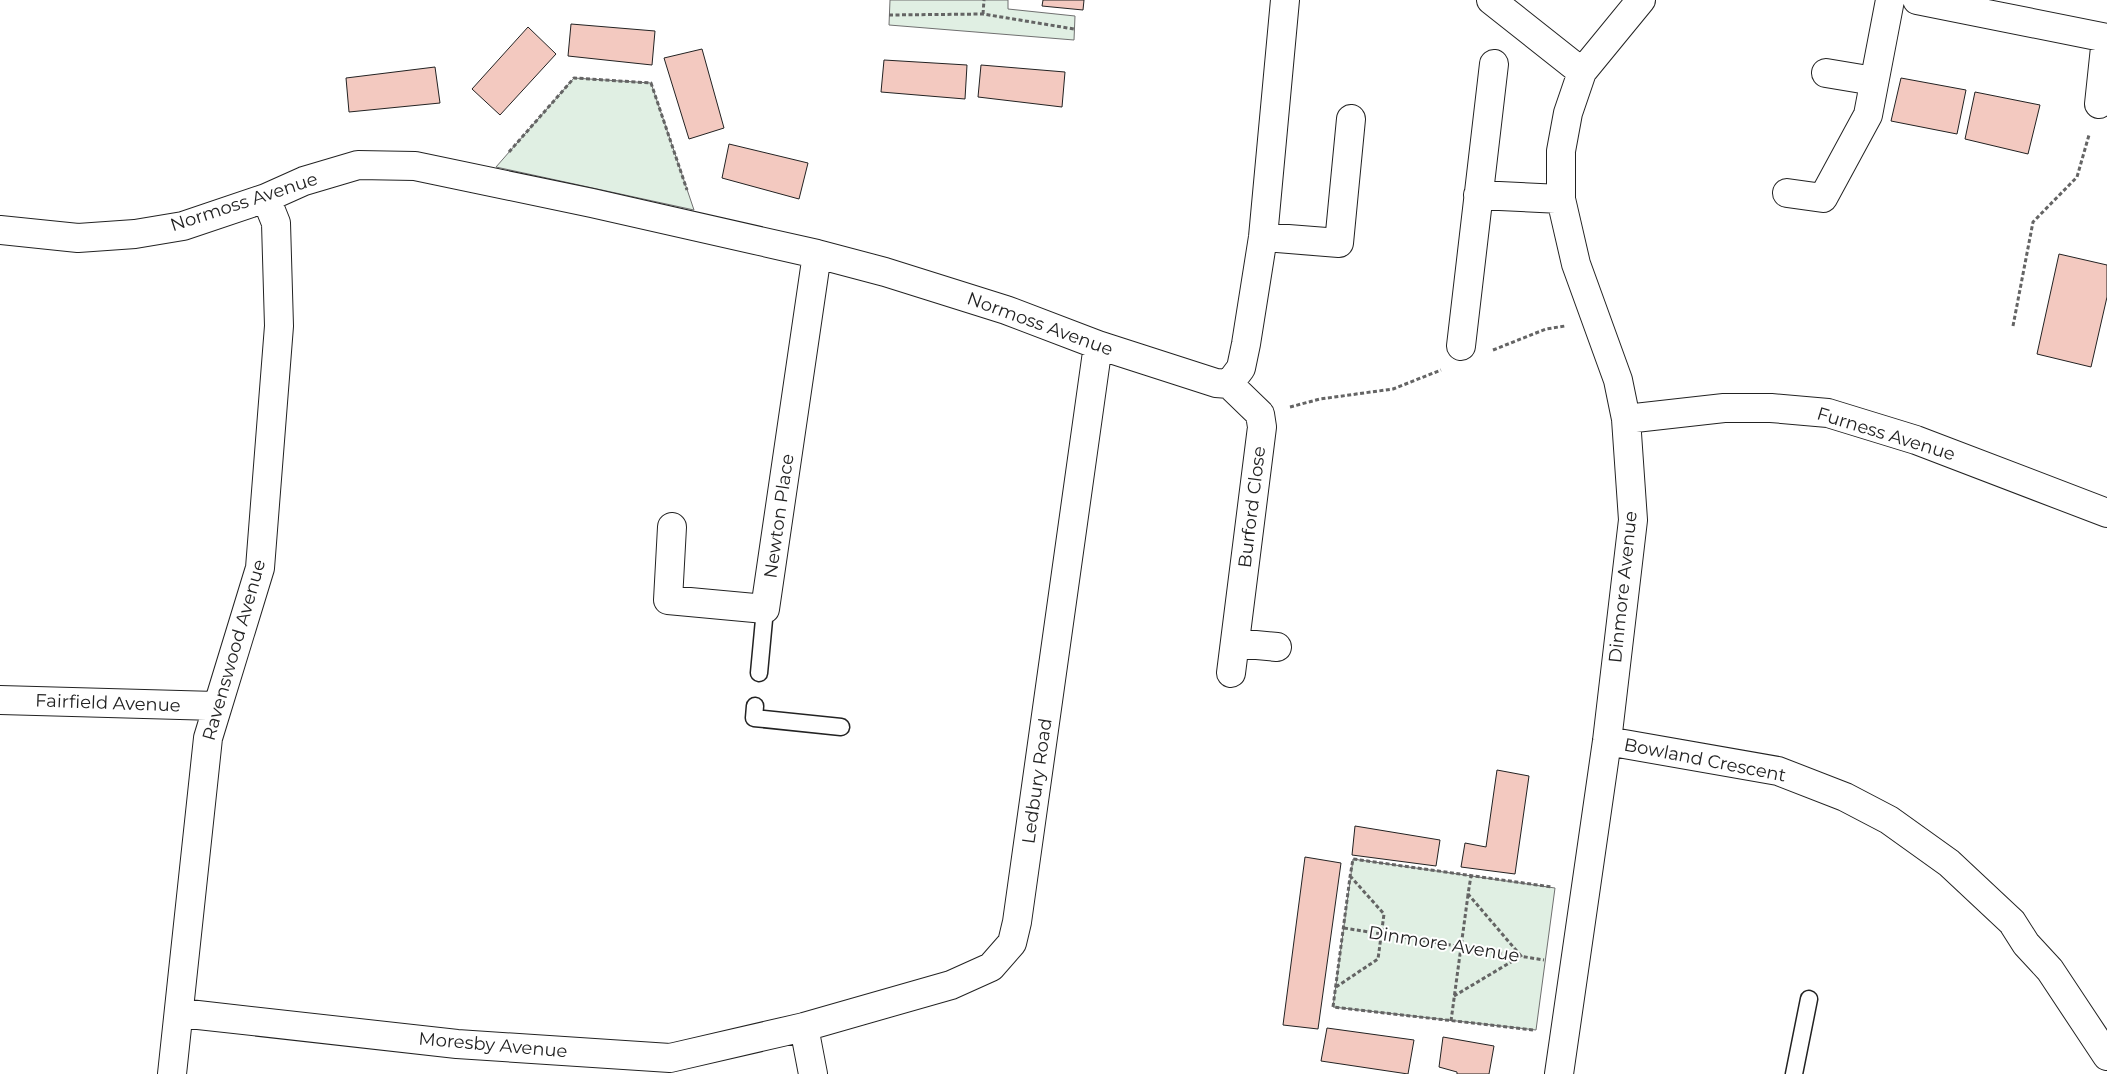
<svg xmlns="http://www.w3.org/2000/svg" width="2107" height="1074" viewBox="0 0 2107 1074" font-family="Montserrat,sans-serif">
	<rect width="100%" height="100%" fill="#fff"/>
	<path fill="#e0efe3" stroke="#6f6f6f" d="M890 0H1008V9L1075 16 1074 40 889 25Z
		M574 78 651 83 694 210 496 167Z
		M1353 859 1555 888 1536 1030 1333 1007Z"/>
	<path fill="#f3c9c0" stroke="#222" d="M1043 0H1084L1083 10 1042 6Z
		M571 24 655 31 652 65 568 56Z
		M528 27 556 54 500 115 472 89Z
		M702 49 724 128 689 139 664 58Z
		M884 60 967 65 965 99 881 92Z
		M981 65 1065 72 1062 107 978 97Z
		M435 67 440 103 349 112 346 78Z
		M1901 78 1966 90 1957 134 1891 121Z
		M1975 92 2040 105 2028 154 1965 139Z
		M729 144 808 163 799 199 722 178Z
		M2059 254 2107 265V297L2091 367 2037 354Z
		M1497 770 1529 776 1515 874 1461 867 1465 843 1486 847Z
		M1355 826 1440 840 1436 866 1352 855Z
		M1305 857 1341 863 1318 1029 1283 1025Z
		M1327 1028 1414 1040 1408 1074 1321 1061Z
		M1443 1037 1494 1046 1489 1074H1457V1072L1439 1067Z"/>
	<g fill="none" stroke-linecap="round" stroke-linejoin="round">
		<g stroke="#222" stroke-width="19">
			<path id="lane" d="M759 673 765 609
				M755 706 754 718 841 727
				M1794 1074 1809 999"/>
		</g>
		<g stroke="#222" stroke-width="30">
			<path id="street" d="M1491 0 1582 72
				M1917 0 2107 38
				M1826 73 1874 81
				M2099 104 2106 38
				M1787 193 1823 198 1868 115 1890 0
				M1478 195 1561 199
				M0 230 78 238 135 234 183 226 266 198 304 181 358 165 415 166 592 203 817 254 885 272 1006 310 1098 345 1216 383 1229 384 1241 368 1246 344 1263 237 1285 0
				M1263 237 1339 243 1351 119
				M1461 346 1494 64
				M1229 384 1260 414 1262 427 1231 673
				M1626 419 1724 408H1771L1828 413 1916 440 2107 513
				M672 527 668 600 765 609 817 254
				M1235 643 1277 647
				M0 700 216 706
				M1607 741 1778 771 1845 797 1889 820 1949 863 2012 922 2026 944 2050 970 2107 1056
				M180 1013 457 1044 670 1058 804 1027 951 985 991 967 1012 943 1017 922 1098 345
				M804 1027 813 1074
				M172 1074 208 738 260 568 279 326 276 223 266 198
				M1559 1074 1607 741 1633 520 1626 419 1618 380 1576 264 1561 199V151L1568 113 1582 72 1641 0"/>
		</g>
		<path stroke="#646464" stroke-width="3" stroke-dasharray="4 2.5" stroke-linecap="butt" d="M983 14 984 0
			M889 15 983 14 1074 29
			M509 152 574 78 651 83 687 190
			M2013 326 2033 222 2077 177 2089 135
			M1493 350 1546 329 1565 326
			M1290 407 1320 399 1393 389 1441 370
			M1344 928 1544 960
			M1336 987 1378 959 1384 914 1351 877
			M1454 996 1521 956 1468 894 1471 876
			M1451 1021 1468 895
			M1533 1030 1333 1007 1350 877 1353 859 1552 887"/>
		<use href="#lane" stroke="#fff" stroke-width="16"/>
		<use href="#street" stroke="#fff" stroke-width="28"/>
	</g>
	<g text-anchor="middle" stroke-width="4" stroke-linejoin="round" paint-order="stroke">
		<g font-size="18" fill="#222" stroke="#fff">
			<text transform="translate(244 202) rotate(-18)" y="6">Normoss Avenue</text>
			<text transform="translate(1040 324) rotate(20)" y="6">Normoss Avenue</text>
			<text transform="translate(1886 434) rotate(17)" y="6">Furness Avenue</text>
			<text transform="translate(1252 507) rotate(-83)" y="6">Burford Close</text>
			<text transform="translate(779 516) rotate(-82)" y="6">Newton Place</text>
			<text transform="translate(1623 587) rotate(-84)" y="6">Dinmore Avenue</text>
			<text transform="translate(234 650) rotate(-74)" y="6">Ravenswood Avenue</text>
			<text transform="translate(108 703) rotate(2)" y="6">Fairfield Avenue</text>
			<text transform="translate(1705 760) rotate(11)" y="6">Bowland Crescent</text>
			<text transform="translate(1037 781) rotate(-82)" y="6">Ledbury Road</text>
			<text transform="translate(1444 944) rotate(9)" y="6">Dinmore Avenue</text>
			<text transform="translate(493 1045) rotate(5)" y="6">Moresby Avenue</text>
		</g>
	</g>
</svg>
